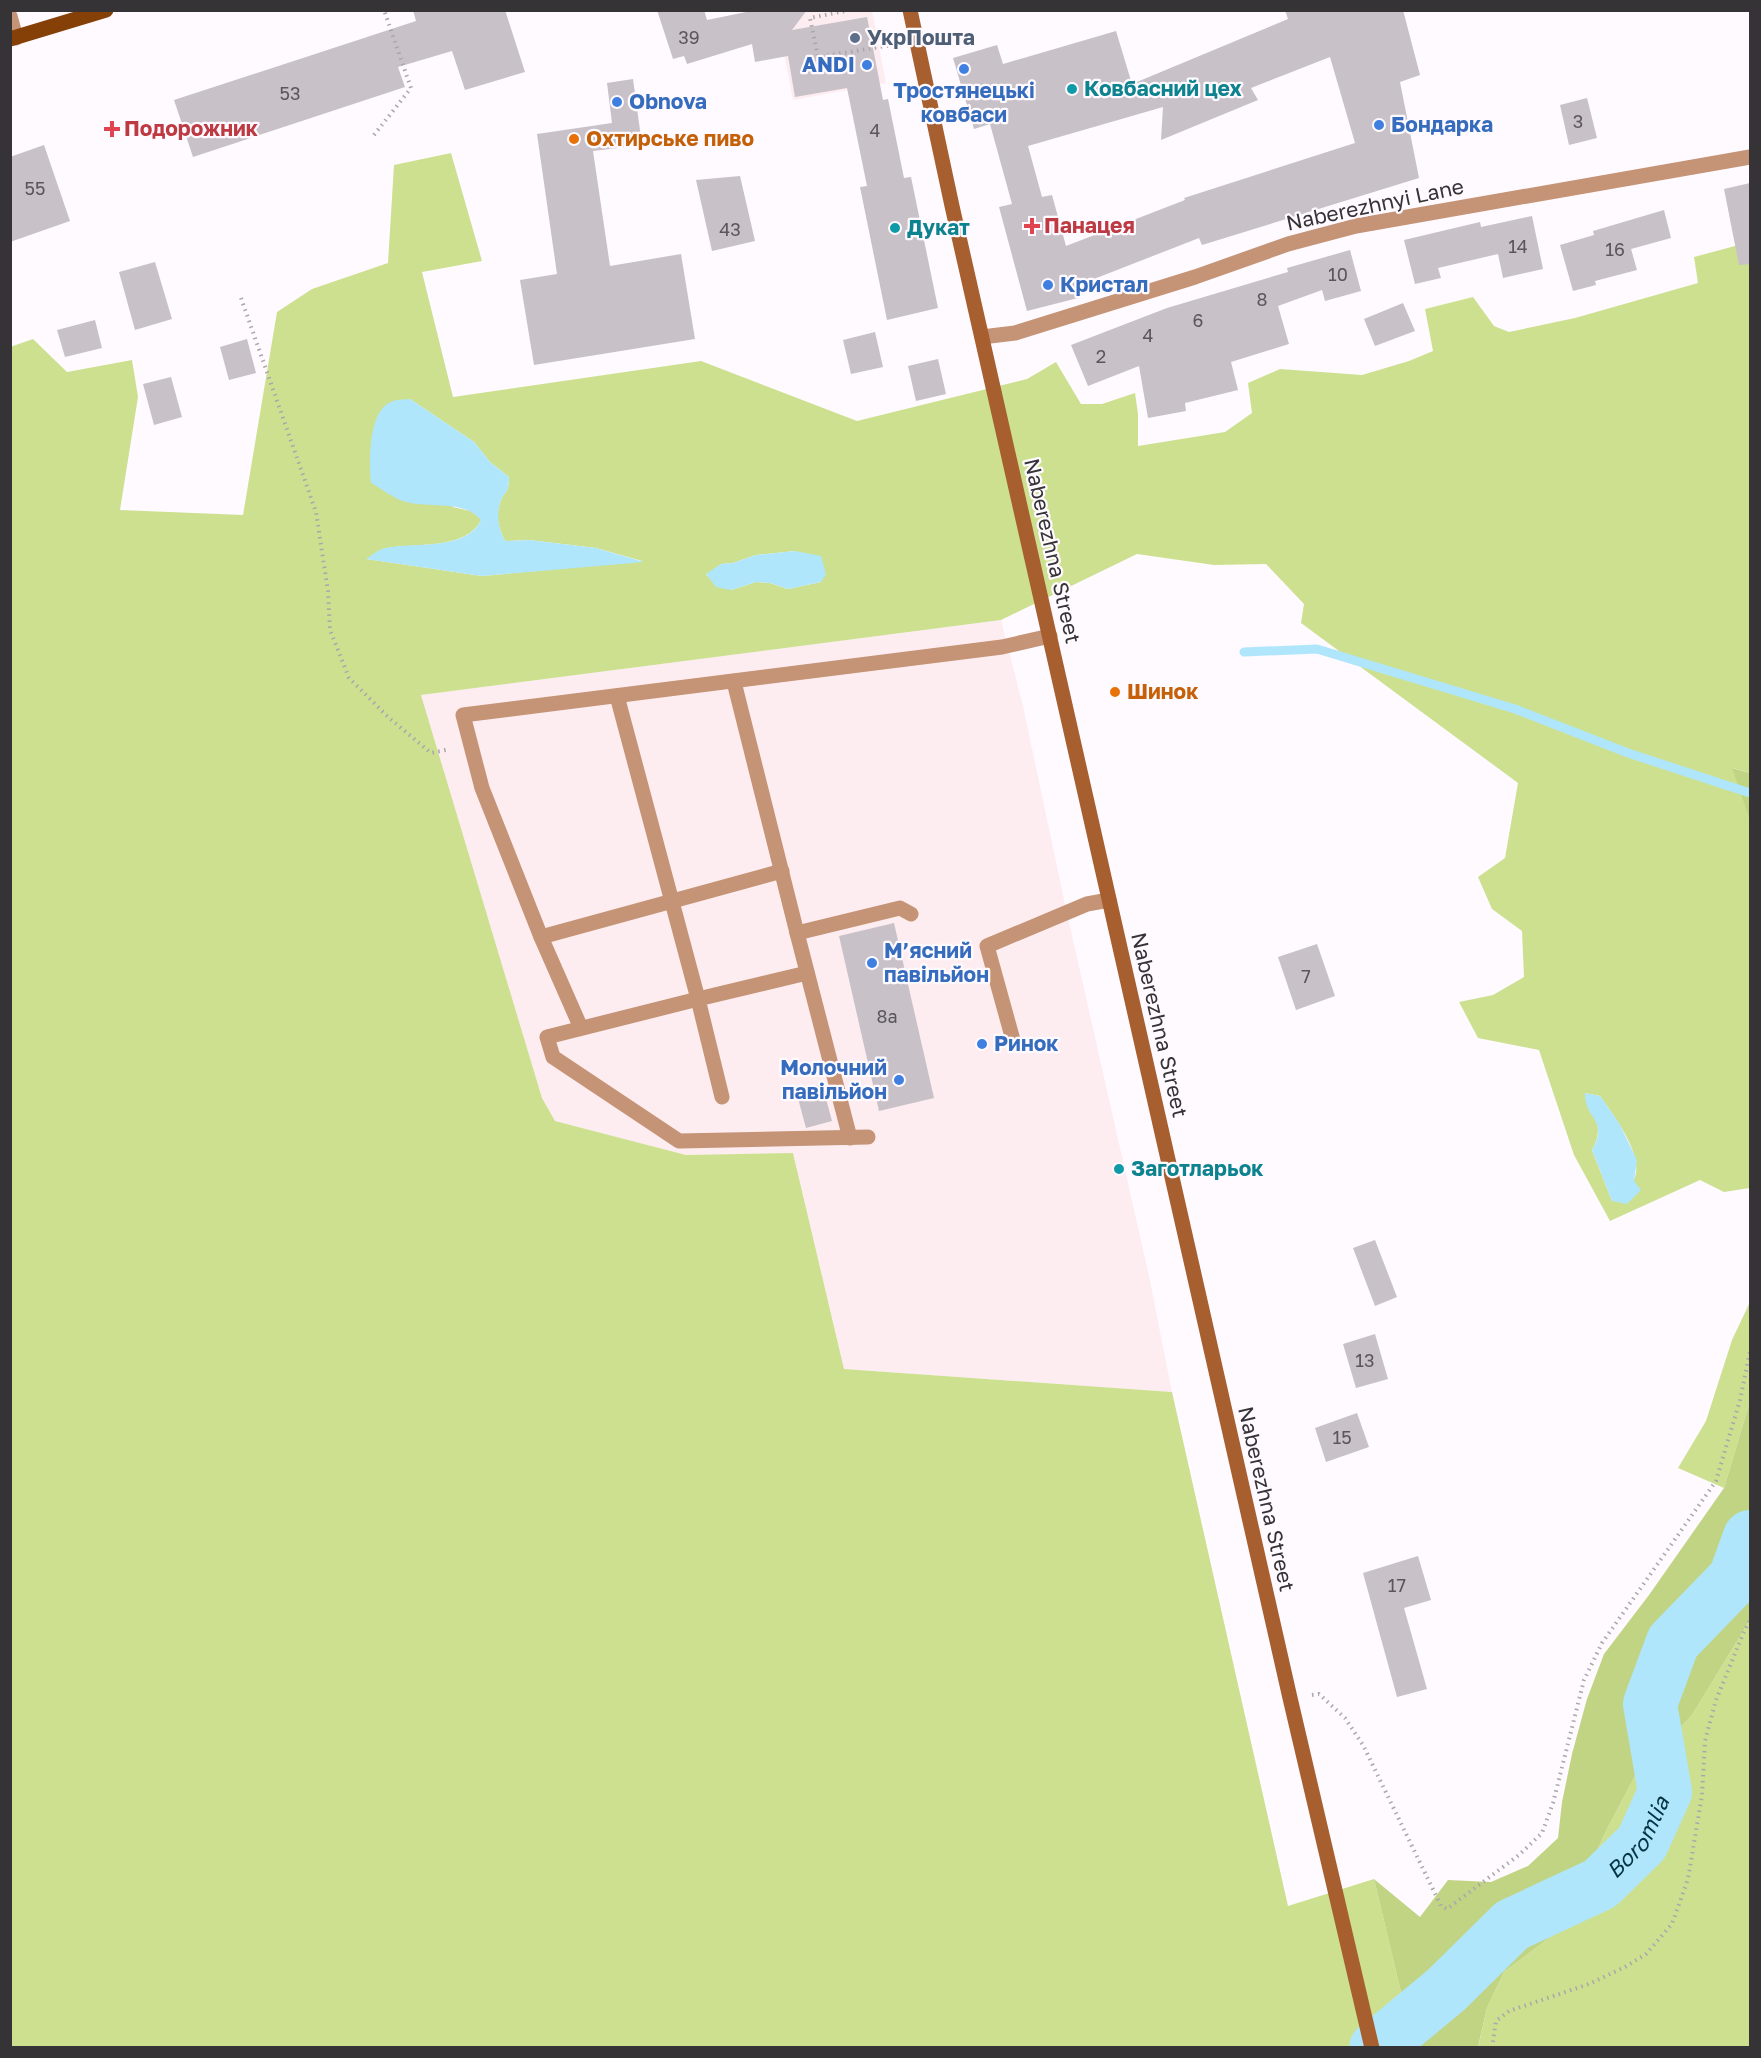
<svg xmlns="http://www.w3.org/2000/svg" width="1761" height="2058" viewBox="0 0 1761 2058" font-family="'Golos Text',sans-serif">
	<rect width="100%" height="100%" fill="#fefaff"/>
	<g fill="#fdedf0">
		<polygon points="776,11 872,11 886,83 793,100"/>
		<polygon points="1001,620 1023,706 1066,909 1149,1276 1172,1392 844,1369 793,1153 686,1155 555,1121 542,1098 421,695"/>
	</g>
	<g fill="#cde090" fill-rule="evenodd">
		<path d="M451 153 482 261 422 272 453 397 701 361 857 421 1027 379 1056 362 1081 404H1102L1135 393 1138 414V446L1225 432 1252 413 1248 383 1280 369 1362 375 1409 361 1433 351 1425 309 1473 297 1494 326 1509 332 1575 318 1698 283 1694 257 1750 242V773L1733 768 1750 817V1188L1724 1192 1700 1180 1610 1221 1574 1155 1539 1050 1478 1038 1459 1002 1493 995 1524 977 1522 931 1492 909 1478 877 1505 858 1518 783 1301 623 1304 604 1266 564 1214 565 1137 554 1001 620 421 695 542 1098 555 1121 686 1155 793 1153 844 1369 1172 1392 1288 1906 1374 1879 1414 2047H11L10 347 33 339 67 372 132 360 138 397 120 510 243 515 277 312 312 289 388 263 394 165ZM410 399 474 442 490 462 509 477C509 496 503 491 500 503 495 517 499 529 505 541L529 540 596 548 642 561 482 576 367 559C373 555 380 549 387 548 415 543 467 550 481 520L475 512 453 507ZM795 551 821 582 788 589 770 583 756 582 731 590 706 575 721 564 733 563 756 555ZM1585 1093 1600 1096C1613 1115 1647 1158 1633 1181 1628 1189 1618 1195 1612 1201L1592 1150C1605 1128 1594 1114 1585 1093Z"/>
		<polygon points="1750,1302 1750,1401 1724,1488 1678,1468 1706,1421 1732,1340"/>
		<polygon points="1750,1620 1750,2047 1478,2048 1487,2008 1504,1972 1561,1929 1607,1829 1635,1776 1692,1715"/>
	</g>
	<g fill="#c1d484">
		<polygon points="1732,768 1750,773 1750,817 1749,817"/>
		<polygon points="1750,1401 1750,1620 1692,1715 1635,1776 1607,1829 1561,1929 1504,1972 1487,2008 1478,2047 1414,2047 1374,1879 1420,1917 1448,1880 1491,1882 1528,1866 1558,1838 1562,1802 1572,1754 1587,1699 1604,1654 1649,1595 1724,1488"/>
	</g>
	<g fill="#afe6fb">
		<path d="M410 399 474 442 490 462 509 477C509 496 503 491 500 503 496 517 499 530 505 541L529 540 596 548 644 562 482 576 366 559C372 555 379 549 386 548 414 542 467 551 481 520 463 498 425 510 400 500 390 496 381 488 371 483 369 463 368 411 391 402 396 399 404 400 410 399Z"/>
		<polygon points="795,551 821,556 826,574 821,582 788,589 770,583 756,582 731,590 716,587 706,574 721,564 733,563 756,555"/>
		<path d="M1585 1093 1600 1096 1619 1123 1637 1160 1634 1181 1641 1190 1627 1204 1612 1201 1592 1150C1610 1120 1584 1119 1585 1093Z"/>
	</g>
	<g fill="none" stroke-linecap="round" stroke-linejoin="round">
		<polyline stroke="#afe6fb" stroke-width="9" points="1244,652 1317,649 1515,709 1628,753 1750,793"/>
		<path stroke="#afe6fb" stroke-width="54" id="s1" d="M1376 2048 1446 1990 1512 1925 1600 1884 1642 1843 1665 1792 1650 1704 1673 1642 1735 1578 1750 1537"/>
	</g>
	<g fill="#c8c1c8" fill-rule="evenodd">
		<polygon points="413,10 505,10 525,72 465,90 452,51 398,67 405,87 193,157 174,100 416,21"/>
		<polygon points="657,10 704,10 707,20 756,10 807,10 792,30 867,17 883,100 888,99 904,178 911,177 938,308 887,320 860,187 867,186 847,88 795,97 788,56 755,62 752,44 687,64 684,56 673,59"/>
		<path d="M1285 10H1403L1420 75 1400 82 1419 178 1202 245 1199 238 1076 286 1078 298 1027 311 999 207 1012 204 990 124 974 129 953 58 997 45 1003 64 1116 31 1132 84 1288 19ZM1330 57 1355 143 1184 198 1185 200 1066 246 1052 195 1042 197 1028 146 1163 107 1161 140 1258 100 1251 88Z"/>
		<polygon points="633,79 642,145 593,151 610,266 681,254 695,339 534,365 520,280 557,274 537,134 612,123 607,83"/>
		<polygon points="1587,98 1597,138 1569,145 1560,105"/>
		<polygon points="44,145 70,221 10,242 10,157"/>
		<polygon points="740,176 755,241 712,251 696,180"/>
		<polygon points="1750,183 1750,264 1739,265 1724,189"/>
		<polygon points="1664,210 1671,238 1631,249 1637,270 1595,281 1596,285 1573,291 1560,245 1594,235 1593,231"/>
		<polygon points="1532,216 1543,269 1503,278 1498,254 1438,268 1441,278 1415,284 1404,240 1480,222 1481,227"/>
		<polygon points="1350,250 1361,291 1325,301 1322,290 1278,306 1289,344 1231,362 1238,390 1185,403 1186,411 1148,418 1139,366 1088,386 1071,345 1167,308 1288,272 1287,268"/>
		<polygon points="155,262 172,319 135,330 119,272"/>
		<polygon points="1403,303 1415,331 1375,346 1364,319"/>
		<polygon points="95,320 102,348 65,357 57,330"/>
		<polygon points="875,332 883,367 851,374 843,340"/>
		<polygon points="247,339 256,373 229,380 220,347"/>
		<polygon points="938,359 946,394 916,401 908,366"/>
		<polygon points="171,377 182,417 154,425 143,384"/>
		<polygon points="894,923 934,1098 879,1111 839,936"/>
		<polygon points="1317,944 1335,996 1296,1010 1278,957"/>
		<polygon points="822,1084 832,1121 806,1128 796,1091"/>
		<polygon points="1375,1240 1397,1297 1375,1306 1353,1248"/>
		<polygon points="1375,1334 1388,1379 1356,1388 1343,1344"/>
		<polygon points="1357,1413 1369,1447 1326,1462 1315,1428"/>
		<polygon points="1418,1556 1431,1600 1404,1608 1427,1689 1397,1697 1363,1573"/>
	</g>
	<g fill="none" stroke-linecap="round" stroke-linejoin="round">
		<g stroke="#aaa7ab" stroke-width="4" stroke-dasharray="1.5 4.5" stroke-linecap="butt">
			<polyline points="850,10 810,18 818,57 892,45"/>
			<polyline points="374,135 411,88 384,10"/>
			<polyline points="241,298 316,512 328,591 330,630 349,678 388,717 431,753 450,749"/>
			<polyline points="1312,1695 1319,1694 1345,1718 1363,1745 1441,1906 1447,1909 1519,1855 1542,1833 1553,1803 1584,1680 1602,1643 1716,1481 1740,1400 1750,1352"/>
			<polyline points="1492,2048 1496,2021 1509,2011 1589,1984 1625,1967 1646,1954 1672,1924 1688,1879 1702,1795 1705,1741 1716,1700 1743,1634 1750,1620"/>
		</g>
		<g stroke="#c59375" stroke-width="15">
			<polyline points="10,16 16,38"/>
			<polyline points="734,682 797,933"/>
			<polyline points="617,696 698,999 547,1037 553,1057 679,1141 868,1137"/>
			<polyline points="541,937 782,871"/>
			<polyline points="581,1028 541,937 482,788 463,715 1002,647 1050,636"/>
			<polyline points="1013,1040 987,946 1087,904 1109,900"/>
			<polyline points="722,1097 698,999 807,973"/>
			<polyline points="850,1138 797,933 900,908 911,914"/>
		</g>
		<polyline stroke="#c59375" stroke-width="15" points="982,337 1015,333 1195,277 1288,244 1356,226 1750,157"/>
		<polyline stroke="#a75f2f" stroke-width="15" points="910,10 952,206 1290,1698 1372,2048"/>
		<polyline stroke="#844006" stroke-width="15" points="10,39 106,10"/>
	</g>
	<circle fill="#5c6f8a" stroke="#fefaff" stroke-width="2" cx="855" cy="38" r="6"/>
	<g fill="#3f7fe0" stroke="#fefaff" stroke-width="2">
		<circle cx="867" cy="65" r="6"/>
		<circle cx="964" cy="69" r="6"/>
		<circle cx="617" cy="102" r="6"/>
		<circle cx="1379" cy="125" r="6"/>
		<circle cx="1048" cy="285" r="6"/>
		<circle cx="872" cy="963" r="6"/>
		<circle cx="982" cy="1044" r="6"/>
		<circle cx="899" cy="1080" r="6"/>
	</g>
	<g fill="#0f9aa8" stroke="#fefaff" stroke-width="2">
		<circle cx="1072" cy="89" r="6"/>
		<circle cx="895" cy="228" r="6"/>
		<circle cx="1119" cy="1169" r="6"/>
	</g>
	<g fill="#e0444e" stroke="#fefaff" stroke-width="2">
		<path d="M109 120h6v6h6v6h-6v6h-6v-6h-6v-6h6z"/>
		<path d="M1029 217h6v6h6v6h-6v6h-6v-6h-6v-6h6z"/>
	</g>
	<g fill="#e8710a" stroke="#fefaff" stroke-width="2">
		<circle cx="574" cy="139" r="6"/>
		<circle cx="1115" cy="692" r="6"/>
	</g>
	<g text-anchor="middle" stroke-width="4.5" stroke-linejoin="round" paint-order="stroke">
		<g font-size="18" fill="#5a565a">
			<text x="689" y="44">39</text>
			<text x="290" y="100">53</text>
			<text x="1578" y="128">3</text>
			<text x="875" y="137">4</text>
			<text x="35" y="195">55</text>
			<text x="730" y="236">43</text>
			<text x="1518" y="253">14</text>
			<text x="1615" y="256">16</text>
			<text x="1338" y="281">10</text>
			<text x="1262" y="306">8</text>
			<text x="1198" y="327">6</text>
			<text x="1148" y="342">4</text>
			<text x="1101" y="363">2</text>
			<text x="1306" y="983">7</text>
			<text x="887" y="1023">8а</text>
			<text x="1365" y="1367">13</text>
			<text x="1342" y="1444">15</text>
			<text x="1397" y="1592">17</text>
		</g>
		<g font-size="21" font-weight="bold" fill="#4e5e75" stroke="#fefaff" text-anchor="start">
			<text x="867" y="45">УкрПошта</text>
		</g>
		<g font-size="21" font-weight="bold" fill="#366cbe" stroke="#fefaff" text-anchor="start">
			<text x="855" y="72" text-anchor="end">ANDI</text>
			<text x="964" y="98" text-anchor="middle">Тростянецькі<tspan x="964" dy="24">ковбаси</tspan></text>
			<text x="629" y="109">Obnova</text>
			<text x="1391" y="132">Бондарка</text>
			<text x="1060" y="292">Кристал</text>
			<text x="884" y="958">М’ясний<tspan x="884" dy="24">павільйон</tspan></text>
			<text x="994" y="1051">Ринок</text>
			<text x="887" y="1075" text-anchor="end">Молочний<tspan x="887" dy="24">павільйон</tspan></text>
		</g>
		<g font-size="21" font-weight="bold" fill="#0d838f" stroke="#fefaff" text-anchor="start">
			<text x="1084" y="96">Ковбасний цех</text>
			<text x="907" y="235">Дукат</text>
			<text x="1131" y="1176">Заготларьок</text>
		</g>
		<g font-size="21" font-weight="bold" fill="#be3a42" stroke="#fefaff" text-anchor="start">
			<text x="124" y="136">Подорожник</text>
			<text x="1044" y="233">Панацея</text>
		</g>
		<g font-size="21" font-weight="bold" fill="#c56008" stroke="#fefaff" text-anchor="start">
			<text x="586" y="146">Охтирське пиво</text>
			<text x="1127" y="699">Шинок</text>
		</g>
		<g font-size="21" fill="#353336" stroke="#fefaff">
			<text transform="translate(1375 205) rotate(-12)" y="7">Naberezhnyi Lane</text>
			<text transform="translate(1052 551) rotate(77)" y="7">Naberezhna Street</text>
			<text transform="translate(1159 1025) rotate(77)" y="7">Naberezhna Street</text>
			<text transform="translate(1266 1499) rotate(77)" y="7">Naberezhna Street</text>
		</g>
		<g font-size="22" font-style="italic" fill="#043443" stroke="#fefaff">
			<text dy="8" stroke="none"><textPath href="#s1" startOffset="342">Boromlia</textPath></text>
		</g>
	</g>
	<rect width="1761" height="2058" fill="none" stroke="#353336" stroke-width="24"/>
</svg>
